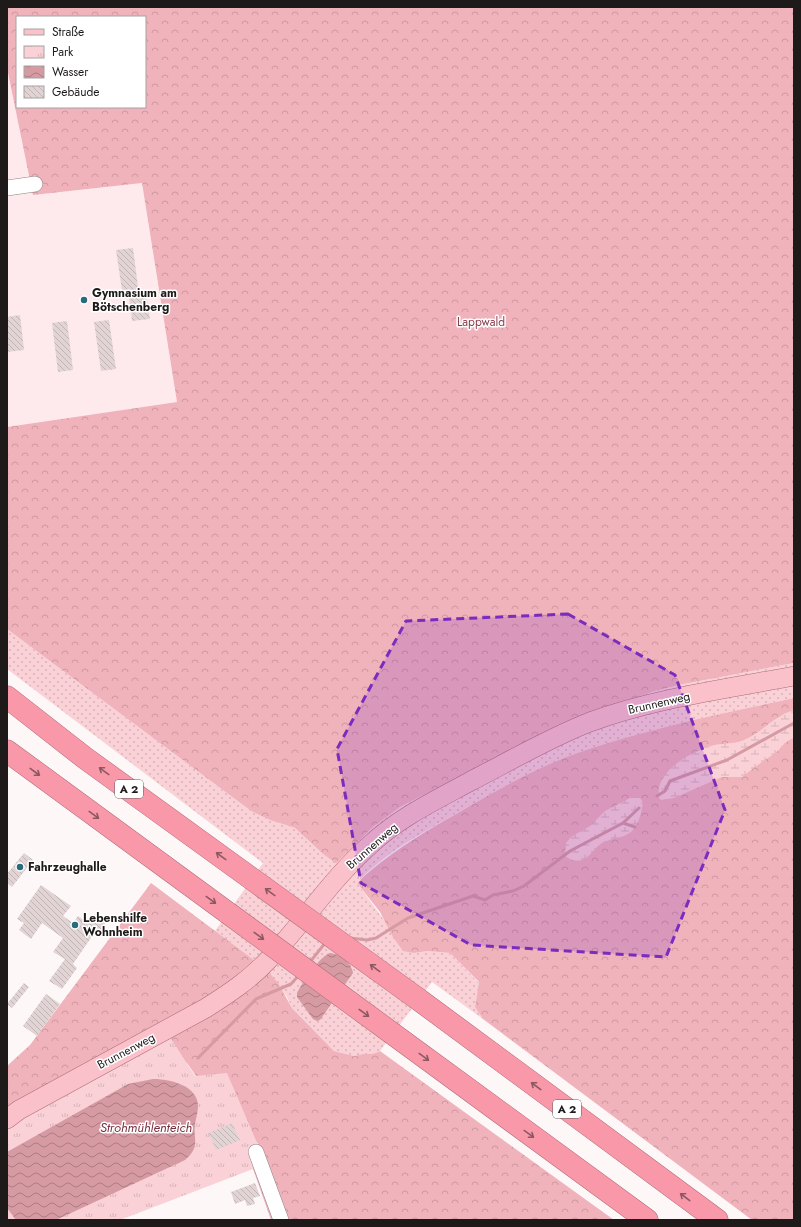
<svg xmlns="http://www.w3.org/2000/svg" width="801" height="1227" viewBox="0 0 801 1227" font-family="Jost,sans-serif">
	<defs>
		<pattern id="grass-dots" width="8" height="8" patternUnits="userSpaceOnUse"><rect width="8" height="8" fill="#fad1d7"/><path d="M2 2h.1M6 6h.1" fill="none" stroke="#d6b3b8" stroke-width="1.8" stroke-linecap="round"/></pattern>
		<pattern id="forest-crowns" width="20" height="18" patternUnits="userSpaceOnUse"><rect width="20" height="18" fill="#f0b2bb"/><path d="M2 6a3 3 0 1 1 6 0M12 15a3 3 0 1 1 6 0" fill="none" stroke="#cd98a0"/></pattern>
		<pattern id="wetland-marsh" width="20" height="14" patternUnits="userSpaceOnUse"><rect width="20" height="14" fill="#fad1d7"/><path d="M1 5h8M5 5V1M11 12h8M15 12V8" fill="none" stroke="#d6b3b8"/></pattern>
		<pattern id="park-tufts" width="24" height="20" patternUnits="userSpaceOnUse"><rect width="24" height="20" fill="#fad1d7"/><path d="M3 7l-1-3M5 7V3M7 7l1-3M15 17l-1-3M17 17v-4M19 17l1-3" fill="none" stroke="#d6b3b8"/></pattern>
		<pattern id="water-waves" width="16" height="10" patternUnits="userSpaceOnUse"><rect width="16" height="10" fill="#d69aa3"/><path d="M0 5q4-4 8 0t8 0" fill="none" stroke="#ad7d84"/></pattern>
		<pattern id="building-back-hatch" width="6" height="6" patternUnits="userSpaceOnUse"><rect width="6" height="6" fill="#e2d3d5"/><path d="M-1 5l2 2M0 0l6 6M5-1l2 2" fill="none" stroke="#c1b5b6"/></pattern>
	</defs>
	<rect width="100%" height="100%" fill="#fdf7f8"/>
	<polygon fill="#feeaec" points="7,68 33,195 142,183 177,402 7,427"/>
	<path fill="url(#grass-dots)" d="M7 629 251 811 270 820 295 828 323 854 336 862 373 827 400 807 558 727 586 715 655 691 679 685 794 663V698C724 713 654 727 586 750 538 766 494 792 450 817 418 835 382 855 357 883L387 924 414 953 428 951 450 953 479 983 475 1007 483 1019 432 982 380 1051 373 1054H363L354 1056 334 1051 292 1008 287 997 266 969 215 931 263 863 7 669Z"/>
	<g fill="url(#forest-crowns)" fill-rule="evenodd">
		<path d="M7 7H794V663L679 685 655 691 586 715 558 727 400 807 373 827 336 863 323 854 295 828 270 820 251 811 7 629V427L177 402 142 183 33 195 7 68ZM17 17H145V107H17Z"/>
		<path d="M794 698V1220H752L483 1019 475 1007 479 982 450 953 428 951 414 953 403 951 393 937 380 912 357 883C386 855 421 834 456 814 497 790 540 765 586 750 654 727 724 713 794 698Z"/>
		<polygon points="151,883 266,969 278,983 292,1008 334,1051 354,1056 363,1054 373,1054 380,1051 614,1220 271,1220 253,1169 258,1144 210,1076 196,1076 187,1063 7,1125 7,1066 30,1045"/>
	</g>
	<g fill="url(#wetland-marsh)">
		<path d="M794 710V738C784 741 782 748 774 754 764 761 754 767 745 775L742 777H722L674 798 661 800 659 798C654 773 687 754 708 747 719 742 733 745 744 740 763 732 772 717 794 710Z"/>
		<path d="M630 798H640L643 802C641 813 640 822 632 831 626 838 612 838 604 842 592 847 586 871 565 856L566 843 571 837 590 826 605 811Z"/>
	</g>
	<polygon fill="url(#park-tufts)" points="170,1037 195,1076 227,1073 258,1145 253,1169 120,1220 7,1220 7,1125"/>
	<g fill="url(#water-waves)">
		<path d="M330 953C341 954 351 962 353 973L320 1020 317 1021 313 1019 297 997V993C301 984 321 955 330 953Z"/>
		<path d="M153 1079C169 1079 198 1085 198 1106 198 1112 196 1118 195 1124 193 1141 201 1146 185 1160L56 1220H16L7 1208V1152L128 1084Z"/>
	</g>
	<g fill="none" stroke-linecap="round" stroke-linejoin="round">
		<g stroke="#d69aa3" stroke-width="3">
			<polyline points="657,796 665,791 670,781 727,760 794,723"/>
			<polyline points="623,823 635,827"/>
			<polyline points="350,938 367,940 376,938 408,918 473,896 485,900 493,895 513,891 524,886 570,851 623,823 639,808"/>
			<polyline points="310,962 326,942"/>
			<polyline points="198,1058 256,999 291,984 300,974"/>
		</g>
	</g>
	<g fill="url(#building-back-hatch)">
		<polygon points="133,248 139,295 146,294 150,319 132,321 128,290 122,290 116,250"/>
		<polygon points="20,315 24,350 7,352 7,317"/>
		<polygon points="109,320 116,369 101,371 94,322"/>
		<polygon points="67,321 73,370 58,372 52,323"/>
		<polygon points="24,853 33,860 12,887 7,883 7,874"/>
		<polygon points="41,885 71,906 63,916 73,923 78,916 88,923 95,914 106,922 99,933 95,932 73,964 77,968 62,989 49,981 65,959 53,952 63,938 42,923 31,939 19,930 24,923 17,919"/>
		<polygon points="24,983 29,987 12,1008 7,1004"/>
		<polygon points="46,994 60,1004 37,1036 23,1026"/>
		<polygon points="232,1123 240,1140 216,1150 209,1133"/>
		<polygon points="255,1183 260,1196 253,1198 255,1204 247,1206 245,1200 235,1204 231,1192"/>
	</g>
	<g fill="none" stroke-linecap="round" stroke-linejoin="round">
		<g stroke="#918385" stroke-width="16">
			<g id="minor">
				<polyline points="7,188 35,184"/>
				<polyline points="256,1152 281,1220"/>
			</g>
		</g>
		<g stroke="#ad6c77" stroke-width="20">
			<path id="major" d="M7 1119 19 1110 206 1008C228 994 251 979 269 959 304 922 332 878 371 844 400 817 436 800 471 781 510 761 549 738 590 722 656 698 726 689 794 676"/>
		</g>
		<g stroke="#ad6c77" stroke-width="23">
			<g id="highway">
				<polyline points="7,697 85,758 252,879"/>
				<polyline points="7,751 228,913"/>
				<polyline points="418,999 717,1220"/>
				<polyline points="393,1034 647,1220"/>
			</g>
		</g>
		<use href="#minor" stroke="#fff" stroke-width="15"/>
		<use href="#major" stroke="#fbc1cb" stroke-width="19"/>
		<use href="#highway" stroke="#f998a9" stroke-width="22"/>
		<g stroke="#ad6c77" stroke-width="23" stroke-linecap="butt">
			<g id="highway-bridge">
				<polyline points="252,879 418,999"/>
				<polyline points="228,913 393,1034"/>
			</g>
		</g>
		<use href="#highway-bridge" stroke="#f998a9" stroke-width="22"/>
	</g>
	<defs><path id="oneway-shaft" d="M-6 0H5M1.5-3L5.5 0L1.5 3" fill="none" stroke-width="1.6" stroke-linecap="round" stroke-linejoin="round"/></defs>
	<g stroke="#8c5962">
		<use href="#oneway-shaft" transform="translate(104 771) rotate(-144)"/>
		<use href="#oneway-shaft" transform="translate(35 772) rotate(37)"/>
		<use href="#oneway-shaft" transform="translate(94 815) rotate(36)"/>
		<use href="#oneway-shaft" transform="translate(221 856) rotate(-144)"/>
		<use href="#oneway-shaft" transform="translate(270 892) rotate(-144)"/>
		<use href="#oneway-shaft" transform="translate(211 900) rotate(36)"/>
		<use href="#oneway-shaft" transform="translate(259 936) rotate(36)"/>
		<use href="#oneway-shaft" transform="translate(375 968) rotate(-144)"/>
		<use href="#oneway-shaft" transform="translate(364 1013) rotate(36)"/>
		<use href="#oneway-shaft" transform="translate(424 1057) rotate(36)"/>
		<use href="#oneway-shaft" transform="translate(536 1086) rotate(-143)"/>
		<use href="#oneway-shaft" transform="translate(529 1134) rotate(36)"/>
		<use href="#oneway-shaft" transform="translate(685 1197) rotate(-143)"/>
	</g>
	<path fill="#7b2cbf" fill-opacity="0.2" stroke="#7b2cbf" stroke-width="3" stroke-dasharray="8 5" stroke-linejoin="round" d="M568 614 675 675 725 810 666 957 471 945 361 883 337 749 406 621Z"/>
	<g fill="#286b7d" stroke="#fff" stroke-width="1.5">
		<circle cx="84" cy="300" r="4"/>
		<circle cx="20" cy="867" r="4"/>
		<circle cx="75" cy="925" r="4"/>
	</g>
	<g text-anchor="middle" stroke-width="3" stroke-linejoin="round" paint-order="stroke">
		<g fill="#fff" stroke="#625f5f" stroke-width="1">
			<rect x="115" y="780" width="28" height="18" rx="3"/>
			<rect x="553" y="1100" width="28" height="18" rx="3"/>
		</g>
		<g font-size="11" font-weight="bold" fill="#1f1a1a">
			<text x="129" y="793">A 2</text>
			<text x="567" y="1113">A 2</text>
		</g>
		<g font-size="12" font-weight="bold" fill="#1f1a1a" stroke="#fff" text-anchor="start">
			<text x="92" y="297">Gymnasium am<tspan x="92" dy="14">Bötschenberg</tspan></text>
			<text x="28" y="871">Fahrzeughalle</text>
			<text x="83" y="922">Lebenshilfe<tspan x="83" dy="14">Wohnheim</tspan></text>
		</g>
		<g font-size="12" fill="#863c4b" stroke="#fff">
			<text x="481" y="326">Lappwald</text>
		</g>
		<g font-size="12" fill="#1f1a1a" stroke="#fff">
			<text transform="translate(659 703) rotate(-13)" y="4">Brunnenweg</text>
			<text transform="translate(372 846) rotate(-41)" y="4">Brunnenweg</text>
			<text transform="translate(126 1051) rotate(-28)" y="4">Brunnenweg</text>
		</g>
		<g font-size="13" font-style="italic" fill="#793040" stroke="#fff">
			<text x="146" y="1132">Strohmühlenteich</text>
		</g>
	</g>
	<rect width="801" height="1227" fill="none" stroke="#1f1a1a" stroke-width="16"/>
	<rect x="16" y="16" width="130" height="92" fill="#ffffff" stroke="#a5a3a3"/>
	<rect x="24" y="29" width="20" height="6" fill="#fbc1cb" stroke="#a5a3a3"/>
	<text x="52" y="36" font-size="12" fill="#1f1a1a">Straße</text>
	<rect x="24" y="46" width="20" height="12" fill="url(#park-tufts)" stroke="#a5a3a3"/>
	<text x="52" y="56" font-size="12" fill="#1f1a1a">Park</text>
	<rect x="24" y="66" width="20" height="12" fill="url(#water-waves)" stroke="#a5a3a3"/>
	<text x="52" y="76" font-size="12" fill="#1f1a1a">Wasser</text>
	<rect x="24" y="86" width="20" height="12" fill="url(#building-back-hatch)" stroke="#a5a3a3"/>
	<text x="52" y="96" font-size="12" fill="#1f1a1a">Gebäude</text>
</svg>
